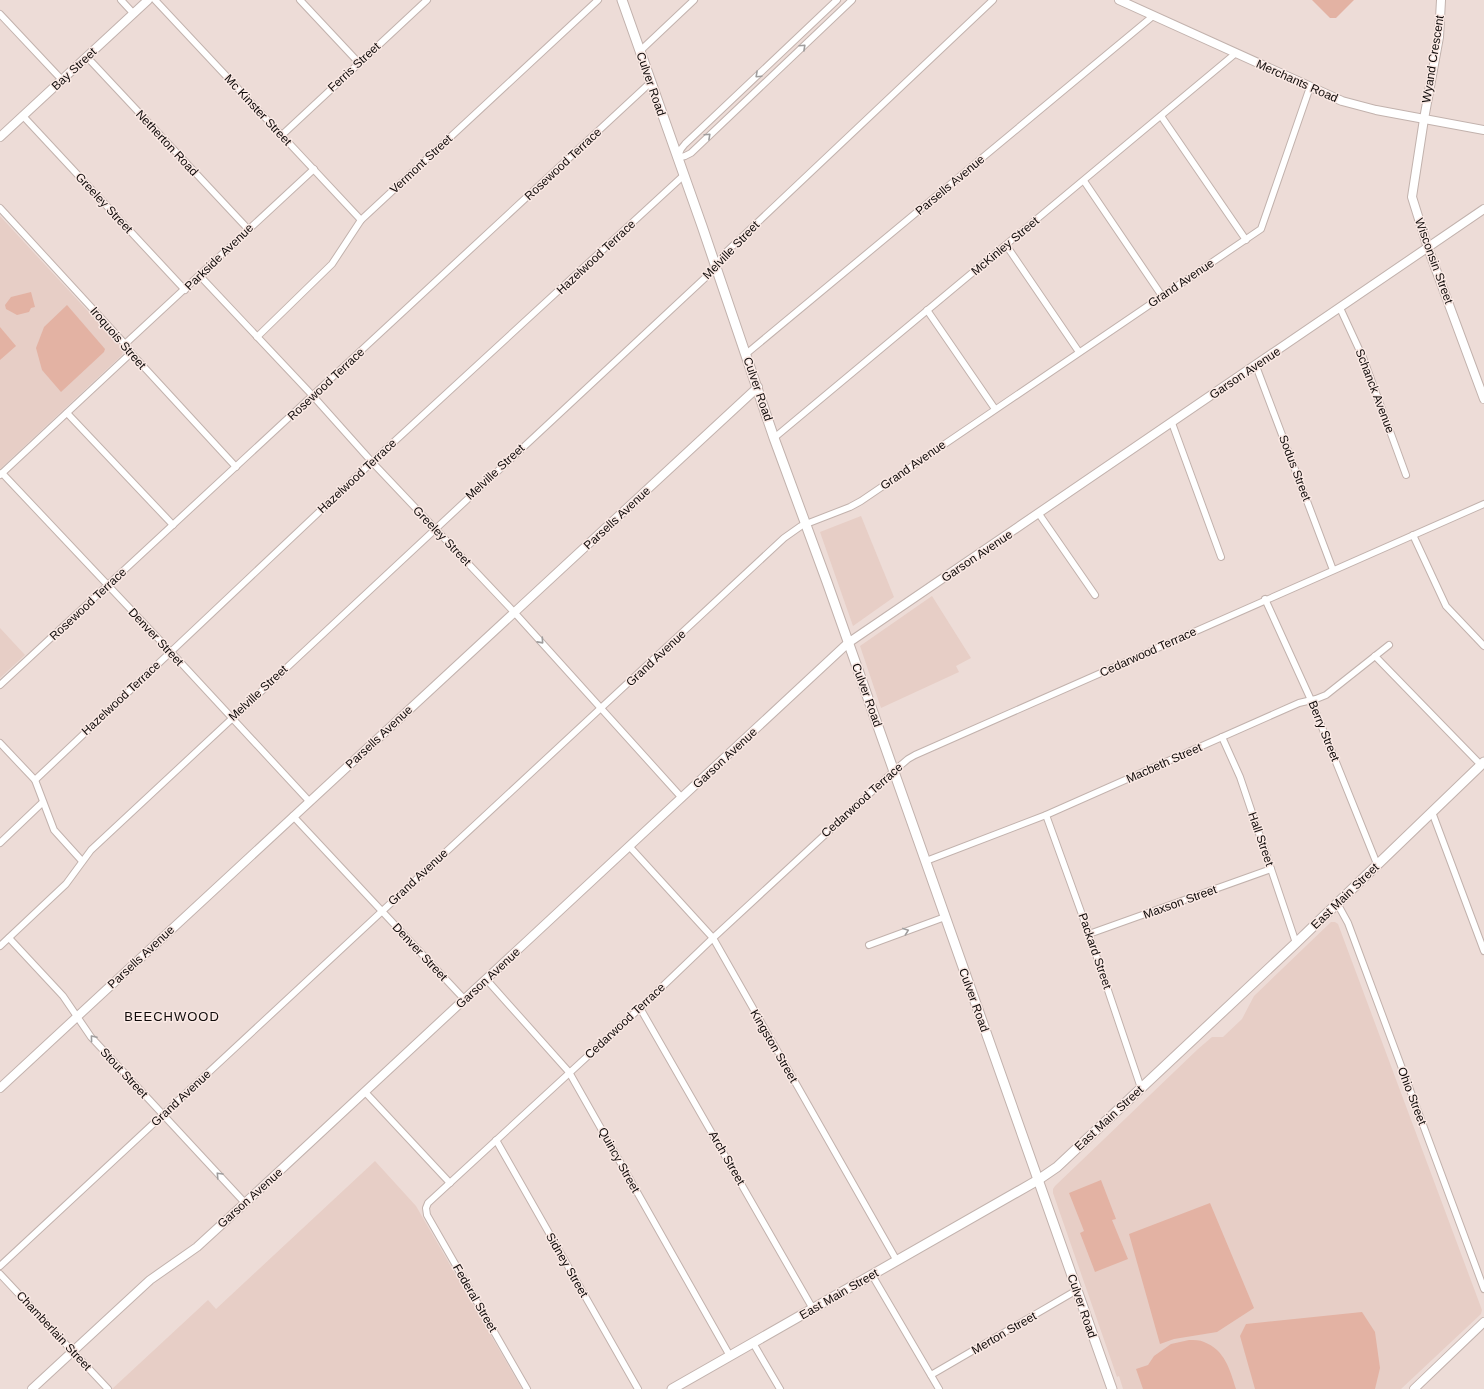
<svg xmlns="http://www.w3.org/2000/svg" width="1484" height="1389" viewBox="0 0 1484 1389" font-family="Arial,sans-serif">
	<rect width="100%" height="100%" fill="#eddcd7"/>
	<g fill="#e7cec6">
		<polygon points="0,216 121,347 123,351 122,355 0,469"/>
		<polygon points="861,516 894,597 853,626 820,532"/>
		<polygon points="932,596 971,658 956,666 959,672 881,708 860,646"/>
		<polygon points="0,628 25,655 0,678"/>
		<polygon points="1331,922 1335,922 1338,924 1482,1310 1481,1314 1401,1389 1123,1389 1119,1376 1117,1377 1053,1193 1053,1189 1055,1186 1198,1049 1212,1037 1223,1037 1242,1019 1254,996"/>
		<polygon points="375,1161 416,1206 522,1389 112,1389 208,1300 216,1309"/>
	</g>
	<g fill="#e3b2a3">
		<polygon points="1312,0 1354,0 1336,18 1330,18"/>
		<polygon points="31,292 35,307 31,308 29,312 17,315 6,309 5,305 11,297"/>
		<polygon points="67,305 105,349 104,352 61,392 42,370 36,348 44,327"/>
		<polygon points="0,327 16,346 0,360"/>
		<polygon points="1101,1180 1116,1219 1112,1220 1128,1259 1095,1272 1080,1233 1084,1231 1069,1193"/>
		<polygon points="1210,1203 1254,1308 1217,1332 1174,1339 1160,1344 1129,1234"/>
		<polygon points="1362,1312 1375,1332 1380,1368 1375,1389 1255,1389 1240,1336 1246,1324"/>
		<path d="M1189 1340C1194 1340 1200 1340 1204 1342 1225 1350 1230 1370 1236 1389H1143L1136 1369 1148 1365 1154 1356 1171 1344Z"/>
	</g>
	<g fill="none" stroke-linecap="round" stroke-linejoin="round">
		<g stroke="#c2b2ad" stroke-width="8">
			<g id="street">
				<polyline points="121,0 133,13"/>
				<polyline points="155,0 361,220"/>
				<polyline points="300,0 359,63"/>
				<polyline points="0,14 62,80"/>
				<polyline points="640,51 694,0"/>
				<polyline points="87,57 248,229"/>
				<polyline points="23,116 185,290"/>
				<polyline points="1161,116 1246,240"/>
				<polyline points="282,135 427,0"/>
				<polyline points="677,158 685,156 691,153 852,0"/>
				<polyline points="677,158 681,149 685,144 837,0"/>
				<polyline points="1084,181 1162,296"/>
				<polyline points="0,208 125,344 131,353 236,467"/>
				<polyline points="1006,245 1079,352"/>
				<polyline points="200,276 313,396 372,462 514,612 682,798"/>
				<polyline points="1340,308 1364,360 1406,475"/>
				<polyline points="927,310 995,409"/>
				<polyline points="257,337 332,264 361,220 598,0"/>
				<polyline points="125,344 314,169"/>
				<polyline points="746,354 1153,16"/>
				<polyline points="1256,366 1333,570"/>
				<polyline points="67,413 173,525"/>
				<polyline points="1172,423 1221,557"/>
				<polyline points="774,438 1236,53"/>
				<polyline points="2,473 170,651 309,801"/>
				<polyline points="0,475 131,353"/>
				<polyline points="1039,514 1095,595"/>
				<polyline points="1413,535 1446,606 1484,646"/>
				<polyline points="1265,599 1311,700 1377,864"/>
				<polyline points="1375,656 1481,765"/>
				<polyline points="0,685 651,82"/>
				<polyline points="1222,737 1240,777 1296,943"/>
				<polyline points="0,743 35,780 54,830 82,861"/>
				<polyline points="35,780 372,462 683,176"/>
				<polyline points="1432,812 1484,951"/>
				<polyline points="1046,815 1089,934 1141,1088"/>
				<polyline points="293,816 465,1000"/>
				<polyline points="0,843 43,802"/>
				<polyline points="629,846 713,938 897,1261"/>
				<polyline points="926,861 1046,815 1299,703 1316,699 1326,695 1389,645"/>
				<polyline points="1337,903 1348,923 1484,1289"/>
				<polyline points="1089,934 1271,869"/>
				<polyline points="9,938 63,996 91,1037 245,1203"/>
				<polyline points="869,945 945,917"/>
				<polyline points="0,946 66,884 91,850 706,277 716,266 722,256 993,0"/>
				<polyline points="486,979 569,1072 730,1356"/>
				<polyline points="640,1008 813,1309"/>
				<polyline points="365,1092 450,1183"/>
				<polyline points="496,1140 638,1389"/>
				<polyline points="0,1266 784,538 801,526 850,507 861,501 1261,229 1310,87"/>
				<polyline points="0,1274 108,1389"/>
				<polyline points="872,1275 939,1389"/>
				<polyline points="753,1343 780,1389"/>
				<polyline points="931,1375 1077,1290"/>
				<polyline points="527,1389 427,1215 426,1208 428,1203 640,1008 713,938 894,771 908,759 915,755 1484,504"/>
			</g>
		</g>
		<g stroke="#c2b2ad" stroke-width="10">
			<g id="secondary">
				<polyline points="1119,0 1342,101 1376,110 1484,130"/>
				<polyline points="1441,0 1439,37 1424,119 1412,197 1428,248 1484,399"/>
				<polyline points="0,137 148,0"/>
				<polyline points="0,1088 758,387"/>
				<polyline points="32,1389 150,1280 197,1247 245,1203 848,643 1484,209"/>
				<polyline points="1414,1389 1484,1322"/>
			</g>
		</g>
		<g stroke="#c2b2ad" stroke-width="11">
			<g id="primary">
				<polyline points="622,0 702,226 774,438 827,582 1112,1389"/>
				<polyline points="672,1389 1038,1180 1057,1167 1296,943 1484,762"/>
			</g>
		</g>
		<use href="#street" stroke="#fff" stroke-width="6"/>
		<use href="#secondary" stroke="#fff" stroke-width="8"/>
		<use href="#primary" stroke="#fff" stroke-width="9"/>
	</g>
	<defs><path id="oneway-chevron" d="M-2-3.5L2.5 0L-2 3.5" fill="none" stroke-width="1.6" stroke-linecap="round" stroke-linejoin="round"/></defs>
	<g stroke="#9f9d9d">
		<use href="#oneway-chevron" transform="translate(803 47) rotate(-43)"/>
		<use href="#oneway-chevron" transform="translate(758 75) rotate(137)"/>
		<use href="#oneway-chevron" transform="translate(708 136) rotate(-43)"/>
		<use href="#oneway-chevron" transform="translate(541 641) rotate(48)"/>
		<use href="#oneway-chevron" transform="translate(906 931) rotate(-20)"/>
		<use href="#oneway-chevron" transform="translate(93 1038) rotate(-130)"/>
		<use href="#oneway-chevron" transform="translate(219 1175) rotate(-133)"/>
	</g>
	<g text-anchor="middle" stroke-width="3" stroke-linejoin="round" paint-order="stroke">
		<g font-size="12" fill="#0f0a09" stroke="#fae9e4">
			<text transform="translate(1433 59) rotate(-81)" y="4">Wyand Crescent</text>
			<text transform="translate(354 67) rotate(-43)" y="4">Ferris Street</text>
			<text transform="translate(74 69) rotate(-43)" y="4">Bay Street</text>
			<text transform="translate(1297 81) rotate(24)" y="4">Merchants Road</text>
			<text transform="translate(651 84) rotate(71)" y="4">Culver Road</text>
			<text transform="translate(258 110) rotate(47)" y="4">Mc Kinster Street</text>
			<text transform="translate(167 143) rotate(47)" y="4">Netherton Road</text>
			<text transform="translate(421 164) rotate(-43)" y="4">Vermont Street</text>
			<text transform="translate(563 164) rotate(-43)" y="4">Rosewood Terrace</text>
			<text transform="translate(950 185) rotate(-40)" y="4">Parsells Avenue</text>
			<text transform="translate(104 203) rotate(47)" y="4">Greeley Street</text>
			<text transform="translate(1005 246) rotate(-40)" y="4">McKinley Street</text>
			<text transform="translate(731 250) rotate(-46)" y="4">Melville Street</text>
			<text transform="translate(219 257) rotate(-44)" y="4">Parkside Avenue</text>
			<text transform="translate(596 257) rotate(-43)" y="4">Hazelwood Terrace</text>
			<text transform="translate(1434 261) rotate(70)" y="4">Wisconsin Street</text>
			<text transform="translate(1181 283) rotate(-34)" y="4">Grand Avenue</text>
			<text transform="translate(118 338) rotate(49)" y="4">Iroquois Street</text>
			<text transform="translate(1245 373) rotate(-34)" y="4">Garson Avenue</text>
			<text transform="translate(326 384) rotate(-43)" y="4">Rosewood Terrace</text>
			<text transform="translate(758 389) rotate(71)" y="4">Culver Road</text>
			<text transform="translate(1375 391) rotate(69)" y="4">Schanck Avenue</text>
			<text transform="translate(913 465) rotate(-35)" y="4">Grand Avenue</text>
			<text transform="translate(1295 468) rotate(69)" y="4">Sodus Street</text>
			<text transform="translate(495 472) rotate(-43)" y="4">Melville Street</text>
			<text transform="translate(357 476) rotate(-43)" y="4">Hazelwood Terrace</text>
			<text transform="translate(617 518) rotate(-43)" y="4">Parsells Avenue</text>
			<text transform="translate(442 536) rotate(46)" y="4">Greeley Street</text>
			<text transform="translate(977 556) rotate(-34)" y="4">Garson Avenue</text>
			<text transform="translate(88 604) rotate(-43)" y="4">Rosewood Terrace</text>
			<text transform="translate(156 637) rotate(47)" y="4">Denver Street</text>
			<text transform="translate(1148 652) rotate(-24)" y="4">Cedarwood Terrace</text>
			<text transform="translate(656 658) rotate(-43)" y="4">Grand Avenue</text>
			<text transform="translate(258 693) rotate(-43)" y="4">Melville Street</text>
			<text transform="translate(867 695) rotate(70)" y="4">Culver Road</text>
			<text transform="translate(121 698) rotate(-43)" y="4">Hazelwood Terrace</text>
			<text transform="translate(1324 731) rotate(68)" y="4">Berry Street</text>
			<text transform="translate(379 737) rotate(-43)" y="4">Parsells Avenue</text>
			<text transform="translate(725 758) rotate(-43)" y="4">Garson Avenue</text>
			<text transform="translate(1164 763) rotate(-24)" y="4">Macbeth Street</text>
			<text transform="translate(862 800) rotate(-42)" y="4">Cedarwood Terrace</text>
			<text transform="translate(1261 839) rotate(71)" y="4">Hall Street</text>
			<text transform="translate(418 877) rotate(-43)" y="4">Grand Avenue</text>
			<text transform="translate(1345 896) rotate(-44)" y="4">East Main Street</text>
			<text transform="translate(1180 902) rotate(-20)" y="4">Maxson Street</text>
			<text transform="translate(1095 951) rotate(71)" y="4">Packard Street</text>
			<text transform="translate(420 952) rotate(47)" y="4">Denver Street</text>
			<text transform="translate(141 957) rotate(-43)" y="4">Parsells Avenue</text>
			<text transform="translate(488 978) rotate(-43)" y="4">Garson Avenue</text>
			<text transform="translate(974 1000) rotate(70)" y="4">Culver Road</text>
			<text transform="translate(625 1021) rotate(-43)" y="4">Cedarwood Terrace</text>
			<text transform="translate(774 1046) rotate(60)" y="4">Kingston Street</text>
			<text transform="translate(124 1073) rotate(47)" y="4">Stout Street</text>
			<text transform="translate(1412 1096) rotate(69)" y="4">Ohio Street</text>
			<text transform="translate(181 1098) rotate(-43)" y="4">Grand Avenue</text>
			<text transform="translate(1109 1118) rotate(-43)" y="4">East Main Street</text>
			<text transform="translate(727 1158) rotate(60)" y="4">Arch Street</text>
			<text transform="translate(619 1160) rotate(61)" y="4">Quincy Street</text>
			<text transform="translate(250 1198) rotate(-42)" y="4">Garson Avenue</text>
			<text transform="translate(567 1265) rotate(60)" y="4">Sidney Street</text>
			<text transform="translate(839 1294) rotate(-30)" y="4">East Main Street</text>
			<text transform="translate(475 1298) rotate(60)" y="4">Federal Street</text>
			<text transform="translate(1082 1306) rotate(71)" y="4">Culver Road</text>
			<text transform="translate(54 1331) rotate(47)" y="4">Chamberlain Street</text>
			<text transform="translate(1004 1333) rotate(-30)" y="4">Merton Street</text>
		</g>
		<g font-size="13" letter-spacing="1" fill="#0f0a09" stroke="#fae9e4">
			<text x="172" y="1021">BEECHWOOD</text>
		</g>
	</g>
</svg>
